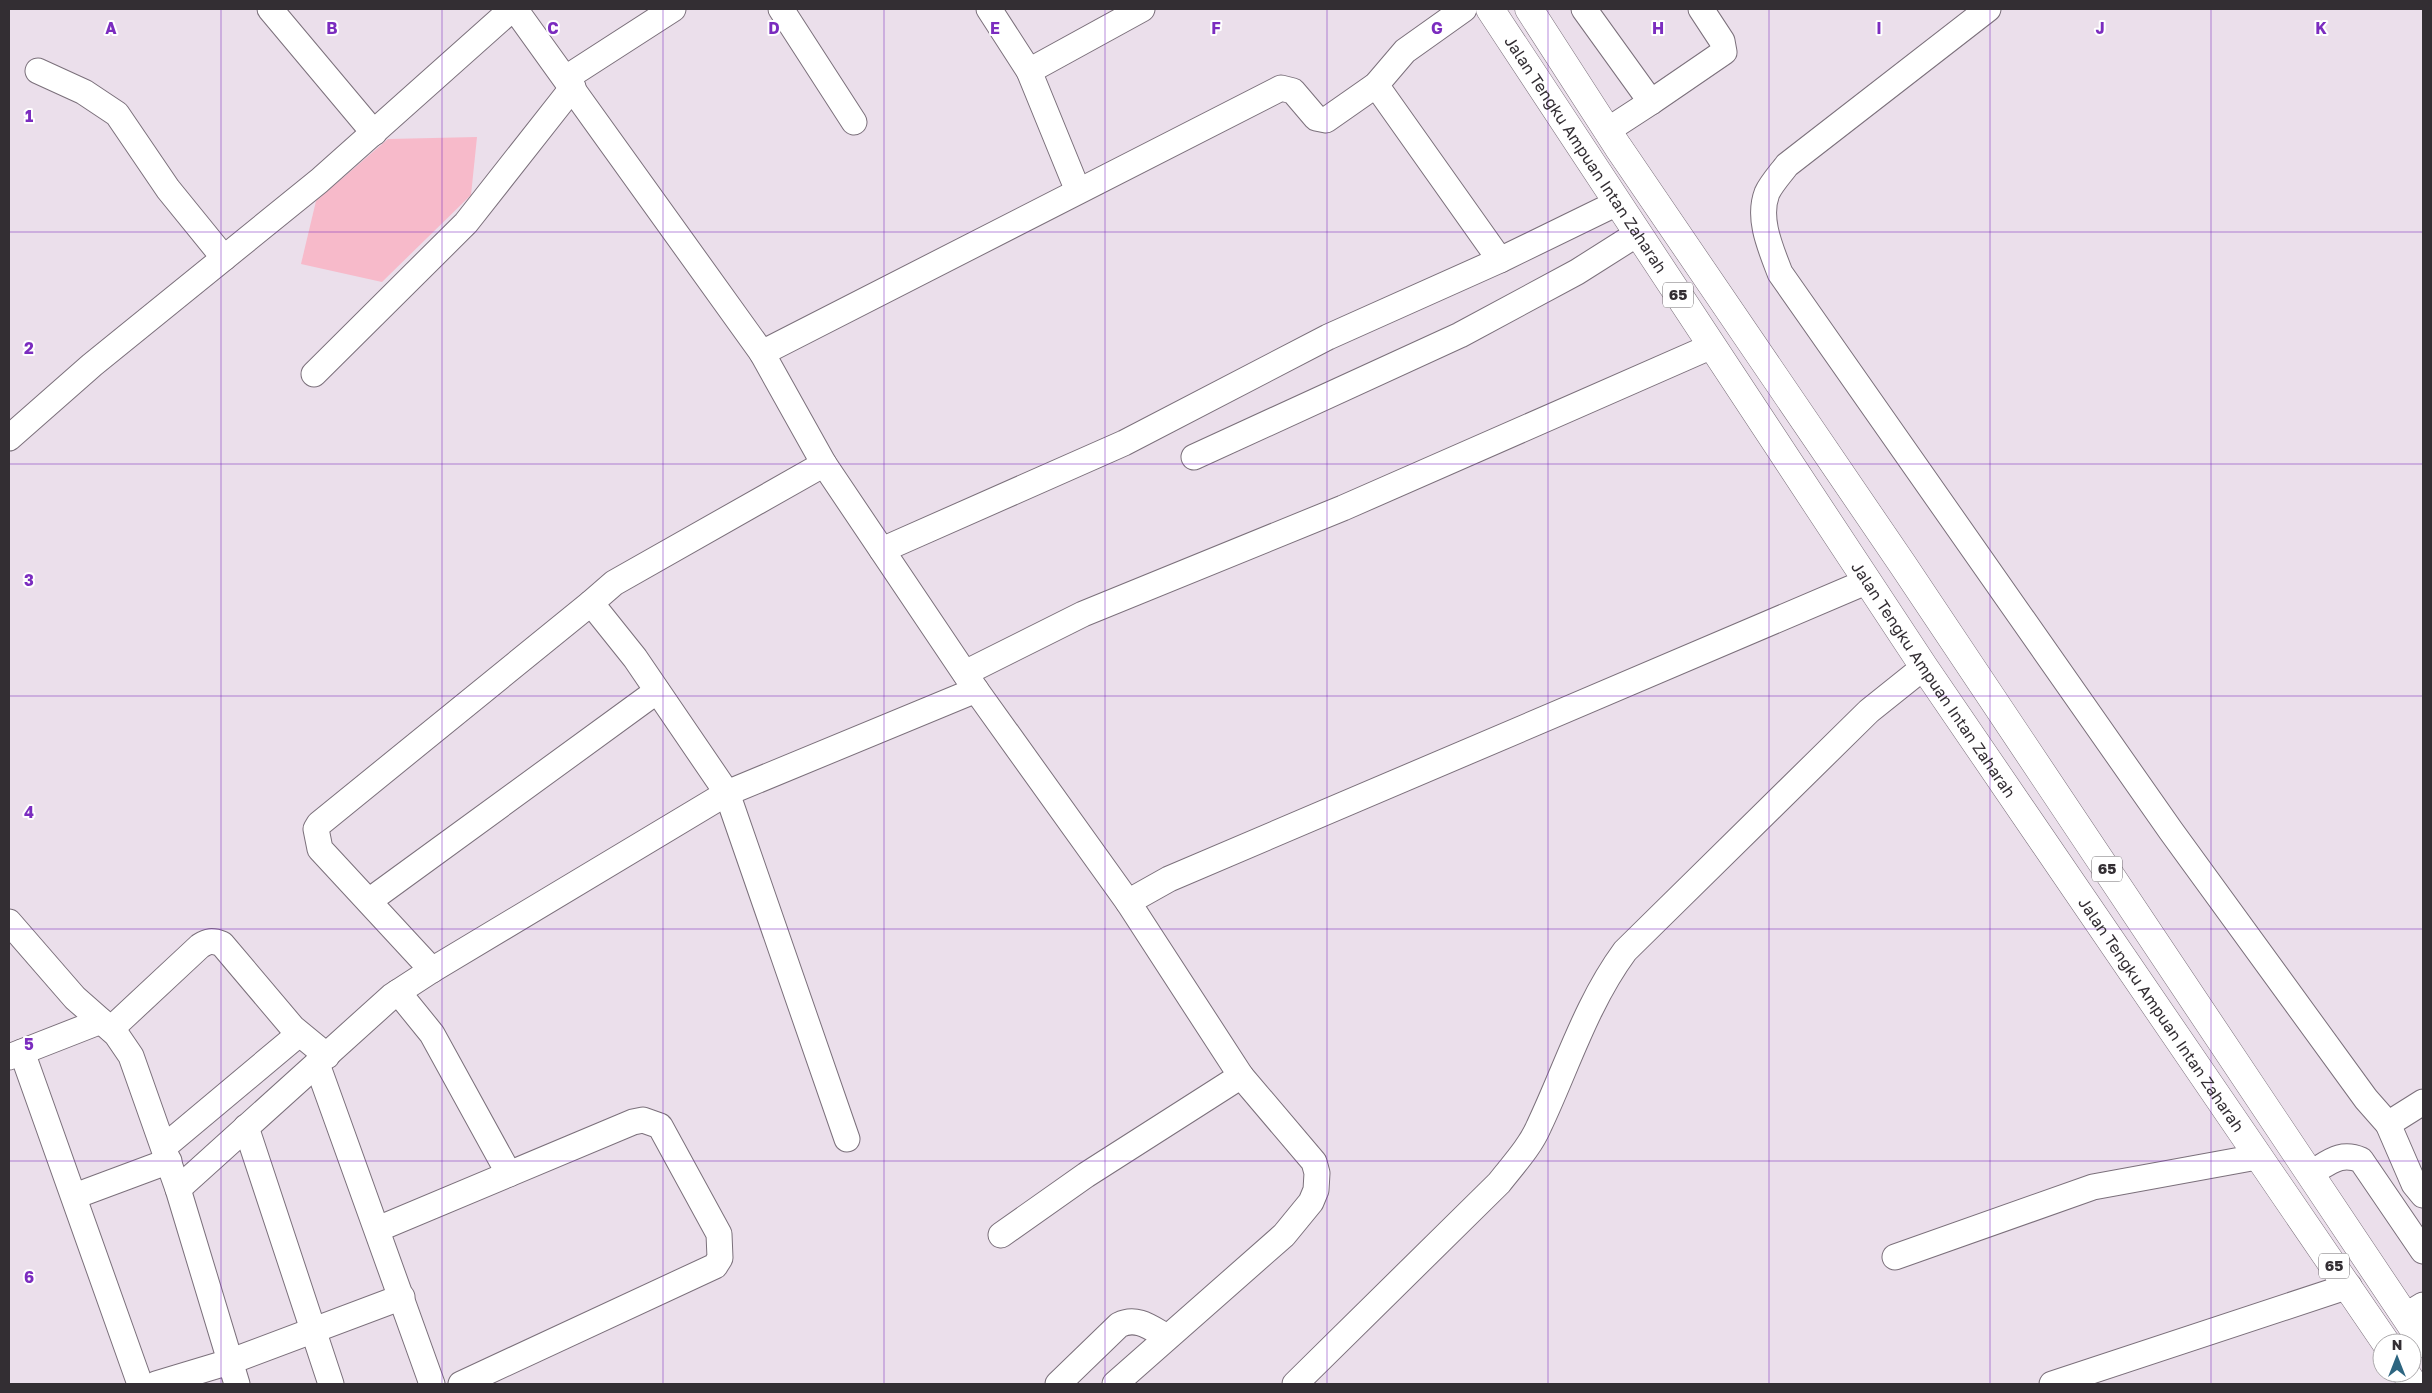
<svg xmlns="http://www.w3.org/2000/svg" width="2432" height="1393" viewBox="0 0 2432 1393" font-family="'Golos Text',sans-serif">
	<rect width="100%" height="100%" fill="#ebdfeb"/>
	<polygon fill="#f7baca" points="477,137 471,195 382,282 301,264 316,201 388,139"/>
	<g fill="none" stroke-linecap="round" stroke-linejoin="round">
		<g stroke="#7b707b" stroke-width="27">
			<g id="minor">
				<polyline points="270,9 374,133"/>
				<polyline points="515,9 762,353 824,464 976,690 1128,902 1241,1076 1314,1162 1317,1173 1316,1190 1311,1202 1284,1235 1115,1384"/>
				<polyline points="781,9 854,122"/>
				<polyline points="989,9 1029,71 1078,191"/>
				<polyline points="1584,9 1651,102 1608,130"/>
				<path d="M1988 9 1787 165C1781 173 1771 184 1767 193 1757 219 1771 249 1780 273L2171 831 2366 1099 2388 1124 2414 1184 2423 1195"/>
				<polyline points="38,71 84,92 117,114 168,189 224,258"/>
				<polyline points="1029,71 1142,9"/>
				<polyline points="566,78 673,9"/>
				<polyline points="1376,85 1500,260"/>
				<polyline points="1651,102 1724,52 1722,41 1701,9"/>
				<polyline points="762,353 1281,88 1293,91 1316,118 1326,120 1376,85 1405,51 1464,9"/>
				<polyline points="314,374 466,223 573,87"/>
				<polyline points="9,438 92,365 319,181 512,9"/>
				<polyline points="1194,457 1460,335 1577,272 1637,234"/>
				<polyline points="882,550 1124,443 1328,337 1500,260 1617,203"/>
				<polyline points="591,603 614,583 824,464"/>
				<polyline points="965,673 1083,614 1343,508 1712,346"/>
				<polyline points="369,901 657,691"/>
				<polyline points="1128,902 1169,879 1868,581"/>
				<polyline points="9,922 75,998 116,1034 131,1056 178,1189 237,1384"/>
				<polyline points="432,970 320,849 316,829 319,824 591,603 635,658 727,793 847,1139"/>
				<polyline points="398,992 432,1034 509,1174"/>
				<path d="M111 1029 200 946C208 941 212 940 222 944L293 1028 327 1056"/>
				<polyline points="22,1052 140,1384"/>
				<polyline points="9,1057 101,1021"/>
				<polyline points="317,1064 432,1384"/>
				<polyline points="2388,1124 2423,1102"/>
				<polyline points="246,1127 331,1384"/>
				<polyline points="164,1147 299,1034"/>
				<path d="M2311 1173C2329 1163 2340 1151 2361 1160L2423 1251"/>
				<polyline points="178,1189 392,996 432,970 727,793 976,690"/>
				<polyline points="75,1196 169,1161"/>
				<polyline points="378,1229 633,1122 643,1120 660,1126 719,1234 720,1258 715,1266 461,1384"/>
				<polyline points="1001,1235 1086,1175 1241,1076"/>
				<polyline points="1895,1257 2093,1187 2257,1157"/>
				<polyline points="2405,1316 2423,1305"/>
				<polyline points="156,1384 229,1362 402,1297"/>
				<path d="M1058 1384 1119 1325C1137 1316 1151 1328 1167 1337"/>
				<path d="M1295 1384 1499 1183C1513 1165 1530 1147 1539 1126 1567 1067 1586 1004 1625 951L1869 711 1924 667"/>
				<polyline points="2052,1384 2349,1286"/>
			</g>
		</g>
		<g stroke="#7b707b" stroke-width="29">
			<g id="major">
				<path id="s1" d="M1490 9 1924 667 2386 1343"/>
				<polyline points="1529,9 1618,147 1903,565 2423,1343"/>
				<polyline points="2406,1373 2413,1384"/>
			</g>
		</g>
		<use href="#minor" stroke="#fff" stroke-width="25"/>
		<use href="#major" stroke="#fff" stroke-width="28"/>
	</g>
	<path fill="none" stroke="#7b2cbf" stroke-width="1" stroke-opacity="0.55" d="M221 9V1384M442 9V1384M663 9V1384M884 9V1384M1105 9V1384M1327 9V1384M1548 9V1384M1769 9V1384M1990 9V1384M2211 9V1384M9 232H2423M9 464H2423M9 696H2423M9 929H2423M9 1161H2423"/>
	<g text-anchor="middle" stroke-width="4" stroke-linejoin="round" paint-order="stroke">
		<g fill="#fff" stroke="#706d70" stroke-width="1">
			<rect x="1663" y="282.5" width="30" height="25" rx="4"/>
			<rect x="2092" y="856.5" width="30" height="25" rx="4"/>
			<rect x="2319" y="1253.5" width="30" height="25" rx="4"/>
		</g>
		<g font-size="15" font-weight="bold" fill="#332e33">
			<text x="1678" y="300">65</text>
			<text x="2107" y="874">65</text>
			<text x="2334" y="1271">65</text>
		</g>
		<g font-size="16" fill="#332e33" stroke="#fff">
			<text dy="6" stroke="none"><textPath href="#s1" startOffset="174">Jalan Tengku Ampuan Intan Zaharah</textPath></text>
			<text dy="6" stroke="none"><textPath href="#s1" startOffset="804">Jalan Tengku Ampuan Intan Zaharah</textPath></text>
			<text dy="6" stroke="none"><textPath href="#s1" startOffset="1209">Jalan Tengku Ampuan Intan Zaharah</textPath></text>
		</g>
	</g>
	<g font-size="16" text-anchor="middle" font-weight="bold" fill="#7b2cbf" stroke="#fff" stroke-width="4" stroke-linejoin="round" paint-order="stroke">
		<text x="111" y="34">A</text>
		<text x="332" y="34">B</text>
		<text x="553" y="34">C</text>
		<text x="774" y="34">D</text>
		<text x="995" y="34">E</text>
		<text x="1216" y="34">F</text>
		<text x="1437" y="34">G</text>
		<text x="1658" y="34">H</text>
		<text x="1879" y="34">I</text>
		<text x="2100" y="34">J</text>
		<text x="2321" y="34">K</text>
		<text x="29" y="122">1</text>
		<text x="29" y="354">2</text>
		<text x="29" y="586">3</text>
		<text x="29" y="818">4</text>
		<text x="29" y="1050">5</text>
		<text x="29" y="1283">6</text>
	</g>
	<rect width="2432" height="1393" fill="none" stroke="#332e33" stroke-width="20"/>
	<g transform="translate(2397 1358)"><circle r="24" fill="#ffffff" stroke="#adabad"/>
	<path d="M0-4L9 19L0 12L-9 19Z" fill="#2d6580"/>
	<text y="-8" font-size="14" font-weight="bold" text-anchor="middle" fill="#332e33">N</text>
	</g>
</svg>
